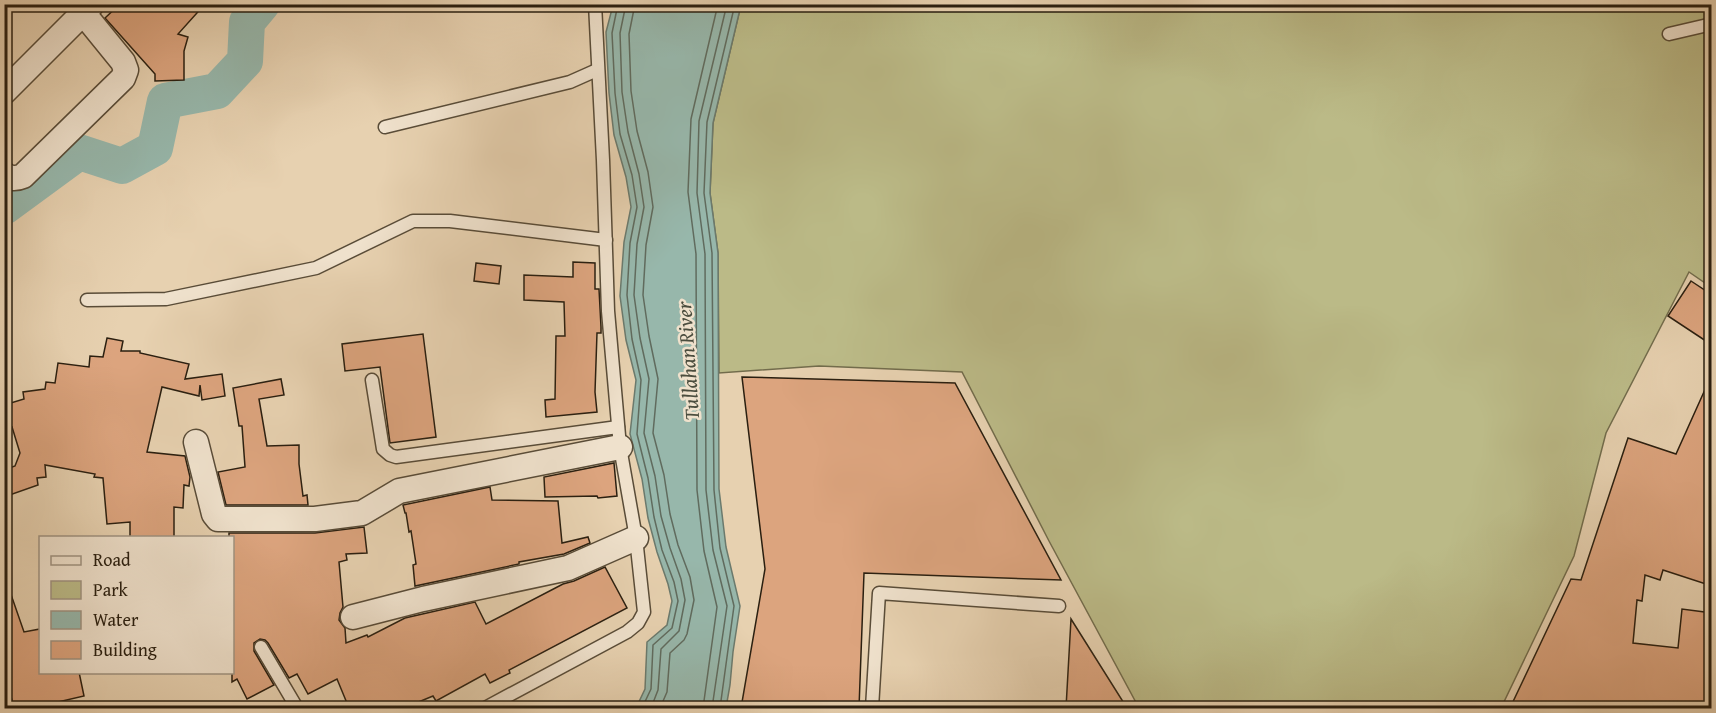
<svg xmlns="http://www.w3.org/2000/svg" width="1716" height="713" viewBox="0 0 1716 713" font-family="'Gentium Book Plus',serif">
	<rect width="100%" height="100%" fill="#e7d1b0"/>
	<filter id="stains"><feTurbulence type="fractalNoise" baseFrequency=".00333" numOctaves="4"/><feColorMatrix values="0 0 0 0 .2 0 0 0 0 .09 0 0 0 0 .02 0 0 0 .5 -.17"/></filter>
	<radialGradient id="worn" r=".72"><stop offset=".6" stop-color="#630" stop-opacity="0"/><stop offset="1" stop-color="#630" stop-opacity=".3"/></radialGradient>
	<polygon fill="#bbba87" stroke="#726c4c" stroke-width="1.5" points="741,5 1711,5 1711,287 1689,272 1606,433 1574,556 1501,708 1139,708 1049,541 962,372 819,366 719,373 718,253 710,193 713,123"/>
	<polygon fill="#97b7ab" stroke="#6b7a6d" stroke-width="1.5" points="613,5 741,5 713,123 710,193 718,253 719,489 726,547 740,606 733,652 730,685 726,708 636,708 645,689 647,642 667,625 672,601 668,584 657,552 648,518 642,479 630,434 636,380 626,340 620,296 624,242 631,207 626,177 614,135 609,93 606,32"/>
	<g fill="none" stroke-linecap="round" stroke-linejoin="round">
		<g stroke="#606b5e" stroke-width="1.5">
			<polyline points="618,4 612,33 615,93 620,134 632,175 637,207 630,243 627,295 632,339 641,380 637,434 648,478 654,517 662,550 674,582 678,601 672,628 653,645 651,689 642,708"/>
			<polyline points="626,4 620,33 622,92 628,132 639,174 644,207 637,244 634,295 640,338 649,379 644,433 655,476 661,516 670,548 681,579 685,600 679,631 661,649 658,690 651,708"/>
			<polyline points="635,4 629,34 631,91 637,131 648,172 653,207 646,245 643,295 649,336 658,379 653,433 664,475 670,514 678,545 690,577 694,600 687,634 684,640 670,653 667,692 660,708"/>
			<polyline points="703,708 717,607 704,551 697,490 696,254 688,192 691,119 718,4"/>
			<polyline points="712,708 727,606 713,550 706,490 705,254 697,193 699,121 727,4"/>
			<polyline points="720,708 734,606 720,548 714,490 712,253 704,193 707,122 735,4"/>
		</g>
		<polyline stroke="#97b7ab" stroke-width="36" points="4,207 79,152 122,166 155,148 165,101 217,91 245,61 247,22 262,4"/>
	</g>
	<g fill="#dca47e" stroke="#2a1f10" stroke-width="1.5">
		<polygon points="120,4 205,4 178,34 188,37 184,51 184,80 155,81 155,74 105,18"/>
		<polygon points="573,262 595,263 595,289 599,289 601,327 601,333 597,333 595,392 597,412 546,417 545,400 555,399 556,336 565,336 564,302 524,300 524,275 573,277"/>
		<polygon points="476,263 501,266 499,284 474,281"/>
		<polygon points="1691,281 1712,295 1712,345 1668,316"/>
		<polygon points="423,334 436,437 390,443 380,367 345,371 342,344"/>
		<polygon points="107,338 123,341 121,351 140,351 140,353 189,364 185,379 222,374 225,396 202,400 200,385 199,396 162,387 147,452 185,456 190,477 189,486 184,485 183,508 174,507 174,537 130,537 130,522 107,524 103,478 94,477 95,474 45,465 46,477 37,478 38,485 4,497 4,470 15,466 20,453 12,427 4,429 4,405 24,399 23,392 45,389 46,382 55,383 58,363 89,367 90,356 103,357"/>
		<polygon points="1712,374 1712,586 1663,570 1660,580 1645,575 1642,601 1637,600 1633,643 1678,648 1682,609 1712,613 1712,708 1510,708 1571,579 1581,580 1628,438 1676,454"/>
		<polygon points="742,377 955,383 1061,580 864,573 859,708 741,708 765,569"/>
		<polygon points="281,379 284,395 259,399 267,446 299,445 299,464 303,496 307,495 308,505 226,505 218,472 245,467 242,426 239,426 233,388"/>
		<polygon points="614,463 617,496 598,498 597,496 545,497 544,477"/>
		<polygon points="490,487 492,500 558,501 562,543 588,537 590,543 564,554 519,562 519,564 415,586 413,565 416,564 411,531 409,532 406,513 405,513 403,505"/>
		<polygon points="364,527 367,553 346,554 347,560 339,562 343,607 340,613 339,620 345,628 346,643 367,635 368,637 405,618 475,602 486,624 563,584 574,581 605,567 627,608 509,670 510,673 490,683 485,674 436,701 433,696 404,708 349,708 337,679 308,694 297,674 289,678 268,643 265,640 260,639 254,643 254,651 274,685 247,699 237,679 232,682 232,537 229,537 229,533 315,533"/>
		<polygon points="4,583 7,583 24,632 40,629 40,672 79,672 84,696 32,708 14,708 7,681 4,682"/>
		<polygon points="1071,619 1127,708 1066,708"/>
	</g>
	<g fill="none" stroke-linecap="round" stroke-linejoin="round">
		<g stroke="#594c38" stroke-width="15">
			<g id="lane">
				<polyline points="1669,34 1712,24"/>
				<polyline points="385,127 570,82 597,70"/>
				<polyline points="87,300 166,299 316,268 413,221 450,221 606,240"/>
				<polyline points="372,380 383,449 390,455 396,457 618,427"/>
				<polyline points="261,647 297,708"/>
				<polyline points="485,708 627,632 638,623 644,612 636,538 620,447 608,311 603,160 595,4"/>
				<polyline points="872,708 879,593 1059,606"/>
			</g>
		</g>
		<g stroke="#594c38" stroke-width="27">
			<g id="street">
				<polyline points="4,92 92,4"/>
				<path d="M4 174C10 179 16 179 23 176L123 78 126 70 123 62 84 14"/>
				<polyline points="196,442 214,514 218,519 315,519 362,513 399,491 620,447"/>
				<polyline points="353,617 423,599 568,568 636,538"/>
			</g>
		</g>
		<use href="#lane" stroke="#efe1cc" stroke-width="12"/>
		<use href="#street" stroke="#efe1cc" stroke-width="24"/>
	</g>
	<g text-anchor="middle" stroke-width="5" stroke-linejoin="round" paint-order="stroke">
		<g font-size="21" font-style="italic" fill="#4b4d3e" stroke="#efe1cc">
			<text transform="translate(688 361) rotate(-94)" y="7">Tullahan River</text>
		</g>
	</g>
	<rect width="1716" height="713" fill="none" stroke="#e7d1b0" stroke-width="24"/>
	<rect x="6" y="6" width="1704" height="701" fill="none" stroke="#2a1f10" stroke-width="3"/>
	<rect x="12" y="12" width="1692" height="689" fill="none" stroke="#2a1f10" stroke-width="1.5"/>
	<rect x="39" y="536" width="195" height="138" fill="#efe1cc" stroke="#a09381" stroke-width="1.5"/>
	<rect x="51" y="556" width="30" height="9" fill="#efe1cc" stroke="#a09381" stroke-width="1.5"/>
	<text x="93" y="566" font-size="18" fill="#2a1f10">Road</text>
	<rect x="51" y="581" width="30" height="18" fill="#bbba87" stroke="#a09381" stroke-width="1.5"/>
	<text x="93" y="596" font-size="18" fill="#2a1f10">Park</text>
	<rect x="51" y="611" width="30" height="18" fill="#97b7ab" stroke="#a09381" stroke-width="1.5"/>
	<text x="93" y="626" font-size="18" fill="#2a1f10">Water</text>
	<rect x="51" y="641" width="30" height="18" fill="#dca47e" stroke="#a09381" stroke-width="1.5"/>
	<text x="93" y="656" font-size="18" fill="#2a1f10">Building</text>
	<rect width="100%" height="100%" filter="url(#stains)"/>
	<rect width="100%" height="100%" fill="url(#worn)"/>
</svg>
